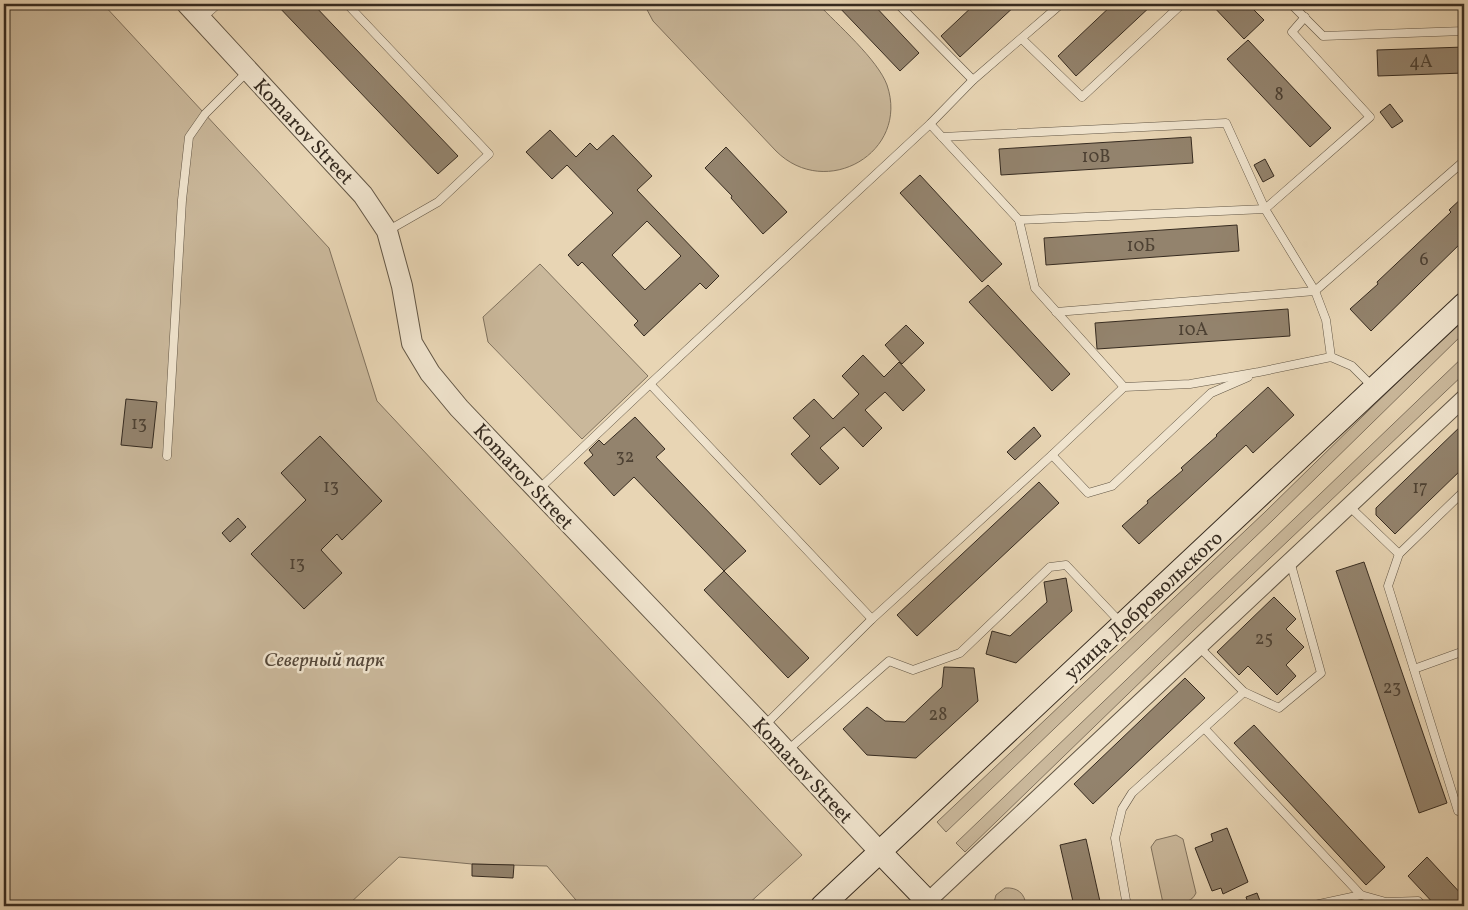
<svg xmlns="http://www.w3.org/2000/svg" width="1468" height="910" viewBox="0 0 1468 910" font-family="Vollkorn,serif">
	<rect width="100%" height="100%" fill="#e8d5b4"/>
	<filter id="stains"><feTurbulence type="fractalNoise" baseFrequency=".004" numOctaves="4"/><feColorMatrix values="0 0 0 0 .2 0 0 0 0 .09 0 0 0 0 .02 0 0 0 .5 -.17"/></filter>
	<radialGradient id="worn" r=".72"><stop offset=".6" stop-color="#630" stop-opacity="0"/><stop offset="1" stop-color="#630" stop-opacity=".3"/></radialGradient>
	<g fill="#cab89b" stroke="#80725e">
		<polygon points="4,4 103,4 329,248 377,401 802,855 746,906 581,906 547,866 472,864 399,857 347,906 4,906"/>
		<path d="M644 4H818C837 24 878 60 887 85 910 152 826 201 776 151L653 21Z"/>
		<polygon points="540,264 648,376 582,439 488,342 483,317"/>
		<polygon points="1464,317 1464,333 1273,520 946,832 937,822 1265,512"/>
		<polygon points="1464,356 1464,374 1192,632 965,852 956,843"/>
		<path d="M1176 835 1183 839 1196 893C1192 904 1173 906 1163 903L1151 847 1156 840Z"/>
		<path d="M1005 888C1017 887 1025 893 1026 906H993L996 895Z"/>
	</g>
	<g fill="#93836d" stroke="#362b20" fill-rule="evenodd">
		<polygon points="276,4 313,4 458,156 438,174"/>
		<polygon points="836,4 873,4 919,53 900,71"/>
		<polygon points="975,4 1017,4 960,57 941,36"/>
		<polygon points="1113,4 1153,4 1076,76 1058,56"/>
		<polygon points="1211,4 1248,4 1264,20 1244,39"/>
		<polygon points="1248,40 1331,128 1310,147 1227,59"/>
		<polygon points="1464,47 1464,73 1378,76 1377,50"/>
		<polygon points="1390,104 1403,121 1392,128 1380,112"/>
		<path d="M550 130 576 157 590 143 597 150 613 135 652 176 637 190 719 276 706 289 700 283 644 336 634 325 638 321 582 262 578 266 568 255 613 213 567 165 552 179 526 152ZM647 221 681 256 645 290 612 255Z"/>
		<polygon points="1191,137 1193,163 1001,175 999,149"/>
		<polygon points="726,147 787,212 763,234 731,198 732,196 705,168"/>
		<polygon points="1265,159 1274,176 1263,182 1254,165"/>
		<polygon points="920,175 1002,264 982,282 900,193"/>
		<polygon points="1464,196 1464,240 1371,331 1350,309 1378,284 1377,282 1451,212 1449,210"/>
		<polygon points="1237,225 1239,251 1046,265 1044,238"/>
		<polygon points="988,285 1070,374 1052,391 969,302"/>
		<polygon points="1288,309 1290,336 1097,349 1095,323"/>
		<polygon points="906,325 924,343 902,364 885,345"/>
		<polygon points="863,355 884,377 899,362 925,390 903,411 885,392 865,410 882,428 863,447 844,427 820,448 839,468 820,485 791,454 810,436 793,418 814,399 833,419 859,394 842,376"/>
		<polygon points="1268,387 1294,415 1253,453 1246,445 1139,544 1122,526 1148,503 1147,501 1183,470 1181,468 1217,436 1216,435"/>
		<polygon points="126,399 157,402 152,448 121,445"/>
		<polygon points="635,417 665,449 656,457 746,551 724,571 634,477 614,496 584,463 593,455 589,450 599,440 604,445"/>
		<polygon points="1464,423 1464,467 1395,534 1376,515 1376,508"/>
		<polygon points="1034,427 1041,436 1015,460 1007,452"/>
		<polygon points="320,436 382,501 342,540 337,534 321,550 342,573 304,609 251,554 306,500 281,473"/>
		<polygon points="1039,482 1059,503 917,636 897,615"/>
		<polygon points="238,518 246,527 230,542 222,533"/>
		<polygon points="1364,562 1447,803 1419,813 1336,571"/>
		<polygon points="724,571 809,658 788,678 704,590"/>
		<polygon points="1066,578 1072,611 1016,663 986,654 992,631 1010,636 1047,602 1044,582"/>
		<polygon points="1274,597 1296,619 1286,629 1304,647 1286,665 1296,676 1277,695 1248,666 1239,675 1217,652"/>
		<polygon points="944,667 974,668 978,701 916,758 867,755 843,729 867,707 885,721 905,722 942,687"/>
		<polygon points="1185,678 1205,698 1093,804 1074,784"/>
		<polygon points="1254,725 1385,867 1366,885 1234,743"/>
		<polygon points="1227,828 1248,882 1223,894 1221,888 1212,891 1195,848 1213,841 1211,834"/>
		<polygon points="1086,839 1101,906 1074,906 1060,845"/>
		<polygon points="1427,857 1464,897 1464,906 1436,906 1408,876"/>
		<polygon points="472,864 514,865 513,878 472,876"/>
		<polygon points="1257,893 1262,906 1249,906 1246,897"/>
	</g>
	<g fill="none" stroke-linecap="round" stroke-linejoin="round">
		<g stroke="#625645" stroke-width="9">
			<g id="service">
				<polyline points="347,4 489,154 438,202 389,230"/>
				<polyline points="898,4 973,80"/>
				<polyline points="1291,4 1323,36 1464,31"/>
				<polyline points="201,19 218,4"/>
				<polyline points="1022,39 1082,97 1182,4"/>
				<polyline points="930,124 1019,220 1035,288 1124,387"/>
				<polyline points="942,137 1226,123 1265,209 1370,117 1292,32 1305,17"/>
				<polyline points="1019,220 1265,209 1315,291 1326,320 1331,357"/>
				<polyline points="1056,312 1315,291 1464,161"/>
				<polyline points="650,384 872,619"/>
				<polyline points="1052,455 1088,493 1112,486 1211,393 1248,377"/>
				<polyline points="167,456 182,200 189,137 205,114 247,72"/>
				<polyline points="539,489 650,384 930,124 973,80 1061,4"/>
				<polyline points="1464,491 1399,554 1388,586 1458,811 1464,809"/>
				<polyline points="1349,506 1399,554"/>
				<polyline points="1199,647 1244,692 1279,708 1321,673 1290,561"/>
				<polyline points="1414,669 1464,651"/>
				<polyline points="765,725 872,619 1052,455 1124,387 1190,384 1259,372 1331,357 1352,366 1373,387"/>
				<polyline points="1205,729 1361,895 1386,902 1418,901 1423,906"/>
				<polyline points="788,750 889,661 913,670 960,653 1050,567 1066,565 1121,623"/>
				<polyline points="1127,906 1115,838 1122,809 1132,793 1244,692"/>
				<polyline points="1310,906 1361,895"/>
			</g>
		</g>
		<g stroke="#625645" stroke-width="18">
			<polyline id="minor" points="928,901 1464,398"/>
		</g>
		<g stroke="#625645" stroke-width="22">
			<polyline id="tertiary" points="187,4 363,195 387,231 402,286 412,343 430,373 459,408 763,726 879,851"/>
		</g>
		<g stroke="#362b20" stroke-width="24">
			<g id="secondary">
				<polyline points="879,851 932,906"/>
				<polyline points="822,906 1464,304"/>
			</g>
		</g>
		<use href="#service" stroke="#f0e4ce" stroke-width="8"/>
		<use href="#minor" stroke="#f0e4ce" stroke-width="16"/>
		<use href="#tertiary" stroke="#f0e4ce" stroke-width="20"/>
		<use href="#secondary" stroke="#f0e4ce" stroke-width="22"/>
	</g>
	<g text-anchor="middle" stroke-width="5" stroke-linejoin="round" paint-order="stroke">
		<g font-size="18" fill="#4d4133">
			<text x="1421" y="67">4А</text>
			<text x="1279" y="100">8</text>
			<text x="1096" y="162">10В</text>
			<text x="1141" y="251">10Б</text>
			<text x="1424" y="265">6</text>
			<text x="1193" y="335">10А</text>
			<text x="139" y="429">13</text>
			<text x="625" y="462">32</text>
			<text x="331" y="492">13</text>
			<text x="1420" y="493">17</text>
			<text x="297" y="569">13</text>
			<text x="1264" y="644">25</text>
			<text x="1392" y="693">23</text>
			<text x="938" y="720">28</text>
		</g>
		<g font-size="20" fill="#362b20" stroke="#f0e4ce">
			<text transform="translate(304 131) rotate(47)" y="7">Komarov Street</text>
			<text transform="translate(524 476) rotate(47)" y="7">Komarov Street</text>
			<text transform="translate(1143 605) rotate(-43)" y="7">улица Добровольского</text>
			<text transform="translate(803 770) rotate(47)" y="7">Komarov Street</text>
		</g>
		<g font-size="20" font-style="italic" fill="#544739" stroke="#f0e4ce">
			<text x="324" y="666">Северный парк</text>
		</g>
	</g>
	<rect width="1468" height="910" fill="none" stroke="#e8d5b4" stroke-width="20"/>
	<rect x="5" y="5" width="1458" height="900" fill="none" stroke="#362b20" stroke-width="2.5"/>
	<rect x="10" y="10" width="1448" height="890" fill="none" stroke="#362b20"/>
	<rect width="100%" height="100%" filter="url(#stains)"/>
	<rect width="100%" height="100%" fill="url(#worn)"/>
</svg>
